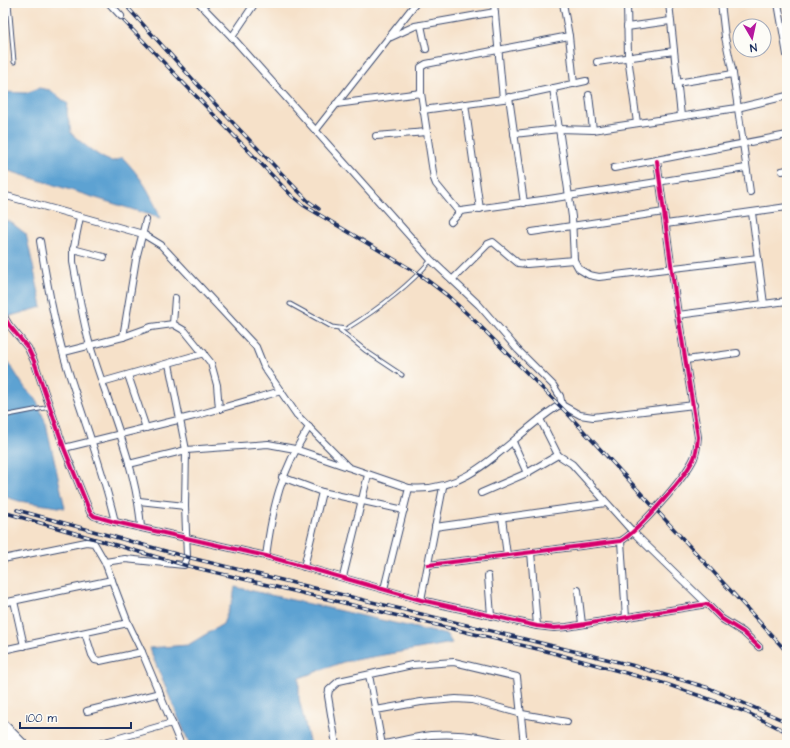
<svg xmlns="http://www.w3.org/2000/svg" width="790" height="748" viewBox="0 0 790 748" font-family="'Architects Daughter',sans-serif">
	<rect width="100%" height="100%" fill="#fdfcf7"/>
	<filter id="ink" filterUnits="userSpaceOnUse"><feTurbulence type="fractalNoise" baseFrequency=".025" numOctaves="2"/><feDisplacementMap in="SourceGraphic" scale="8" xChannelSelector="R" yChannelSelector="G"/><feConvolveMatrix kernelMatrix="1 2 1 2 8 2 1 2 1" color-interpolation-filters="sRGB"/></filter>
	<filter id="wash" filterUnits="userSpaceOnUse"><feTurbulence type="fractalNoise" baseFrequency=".012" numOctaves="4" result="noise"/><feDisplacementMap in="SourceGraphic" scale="16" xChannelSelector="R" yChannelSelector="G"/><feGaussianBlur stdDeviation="0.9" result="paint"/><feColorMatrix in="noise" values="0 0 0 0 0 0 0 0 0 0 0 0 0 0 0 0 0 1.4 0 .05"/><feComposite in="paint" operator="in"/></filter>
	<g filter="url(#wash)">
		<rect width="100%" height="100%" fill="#f6e1c9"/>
		<g fill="#5da2d2" stroke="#3c6898">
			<path d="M39 88 50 90 68 104C65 116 70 121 71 133 78 140 105 163 114 161 116 161 120 158 122 157 141 177 151 192 160 218L3 169V92L26 93Z"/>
			<polygon points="3,221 9,221 26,234 42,307 3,318"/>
			<polygon points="3,354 25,388 36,399 46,424 65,508 19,501 3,496"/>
			<polygon points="235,587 447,635 452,643 343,662 299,678 299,699 310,745 190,745 149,648 188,645 223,624 233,599"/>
		</g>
	</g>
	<g filter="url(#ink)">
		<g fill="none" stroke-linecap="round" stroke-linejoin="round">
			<g stroke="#3c4a6e" stroke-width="5">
				<g id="service">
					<polyline points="9,3 14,62"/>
					<path d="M290 304 332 327 346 329C375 311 409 286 431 260"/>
					<polyline points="340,330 366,351 402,375"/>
					<polyline points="3,416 50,407"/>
				</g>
			</g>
			<g stroke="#3c4a6e" stroke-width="8">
				<g id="minor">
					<polyline points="109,3 121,16"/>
					<polyline points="199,3 232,37 431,260 479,305 518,350 553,385 560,396 562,405"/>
					<polyline points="494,3 503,99"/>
					<polyline points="563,3 569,36 574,84"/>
					<polyline points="627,3 628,57 637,123"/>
					<polyline points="669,3 681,116"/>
					<polyline points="721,3 725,37 733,74 750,192"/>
					<polyline points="778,3 787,55"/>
					<polyline points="421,25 426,49"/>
					<polyline points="627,27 670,21"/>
					<polyline points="232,37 255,3"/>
					<polyline points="391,37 415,26 495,12"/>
					<polyline points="597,62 674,51"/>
					<polyline points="677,83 733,74"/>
					<polyline points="553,88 572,217 574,260 579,269 589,275 599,277 758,258"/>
					<polyline points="589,95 593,130"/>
					<polyline points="509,97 524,203"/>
					<polyline points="336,104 421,93"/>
					<polyline points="465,104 480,209"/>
					<polyline points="423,110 503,99 586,81"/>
					<polyline points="316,130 416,3"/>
					<polyline points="514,134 559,129 593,130 737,108 787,96"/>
					<polyline points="376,136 427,132"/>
					<polyline points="614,168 787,135"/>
					<polyline points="782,171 787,170"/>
					<polyline points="3,195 143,234 161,245 256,347 264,367 297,415 348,467"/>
					<polyline points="459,212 436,184 434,179 421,93 421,67 426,64 569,36"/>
					<polyline points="752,213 764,304"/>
					<path d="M80 217 73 252V262C78 288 82 317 89 342 107 403 136 463 141 527"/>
					<polyline points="451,222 461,211 549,199 746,168"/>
					<polyline points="666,224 787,207"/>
					<polyline points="532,232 664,212"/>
					<path d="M40 241C47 284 55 329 68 370 84 421 103 469 115 522"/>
					<polyline points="73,249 104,257"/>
					<polyline points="453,279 488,244 493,242 518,263 527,264 574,260"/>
					<polyline points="3,315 9,325 28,348 34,361 64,448 90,512 94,516 115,522 266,556 421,600 537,626 554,628 567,627 707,604 722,619 743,632 759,647"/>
					<polyline points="678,315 787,301"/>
					<polyline points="173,324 175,298"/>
					<polyline points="123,337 136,259 146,220"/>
					<polyline points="64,352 123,337 151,327 173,324 185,331 211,363 217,385 219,409"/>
					<polyline points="686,360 737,353"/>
					<polyline points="128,375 146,428"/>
					<polyline points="102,382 204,353"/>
					<polyline points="540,419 558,455 572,464 633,532 707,604"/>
					<polyline points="513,442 527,473"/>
					<polyline points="64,448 194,416 281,391"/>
					<path d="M129 464 186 450 268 444 295 449 409 488C472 495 510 436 558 406L562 405 580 415 593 417 694 405"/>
					<polyline points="282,477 322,492 404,510"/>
					<polyline points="481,493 527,473 558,455"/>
					<polyline points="139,501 185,506"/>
					<polyline points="502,518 507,555"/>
					<polyline points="435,527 606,503"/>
					<polyline points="621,541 626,618"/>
					<polyline points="531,552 537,626"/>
					<path d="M266 556C273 504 281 472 309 427"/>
					<polyline points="3,559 86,542 94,543 105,562 128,623 142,652 181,745"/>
					<polyline points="105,562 125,559 184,565 187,557 185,506 186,450 169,364"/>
					<path d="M428 565 621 541C639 530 685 478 694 458 697 451 697 445 698 437L678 315 657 161"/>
					<polyline points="304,567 322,492"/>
					<polyline points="488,576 491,616"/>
					<polyline points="343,577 368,475"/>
					<polyline points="384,589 409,488"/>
					<polyline points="578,590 582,624"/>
					<polyline points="421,600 443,487"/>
					<polyline points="14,601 24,646"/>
					<polyline points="3,603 112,580"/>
					<polyline points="85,633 92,655 95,660 100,661 142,652"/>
					<polyline points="3,650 128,623"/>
					<polyline points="369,675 382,745"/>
					<polyline points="376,710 421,702 456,699 472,700 522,714 567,722"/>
					<polyline points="87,711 160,693"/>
					<polyline points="95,745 172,723"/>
					<polyline points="336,745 328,696 329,690 339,681 412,665 454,662 517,677 524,745"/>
					<path d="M379 745C397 742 414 737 431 735 458 733 488 737 513 745"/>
				</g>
			</g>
			<g stroke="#3c4a6e" stroke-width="9">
				<g id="tertiary">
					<polyline points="3,723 25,745"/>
					<polyline points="3,739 9,745"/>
				</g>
			</g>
			<g stroke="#3c4a6e" stroke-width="11">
				<polyline id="primary" points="3,731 18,745"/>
			</g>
			<use href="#service" stroke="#fff" stroke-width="3"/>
			<use href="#minor" stroke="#fff" stroke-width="6"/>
			<use href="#tertiary" stroke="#fff" stroke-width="7"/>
			<use href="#primary" stroke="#fff" stroke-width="9"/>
			<g stroke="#1b2f5e" stroke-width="3.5">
				<g id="rail">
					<polyline points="129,9 218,107 308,201 319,209"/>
					<polyline points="124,21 292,196 303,205 419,274 448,296 476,322 567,413 787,652"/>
					<polyline points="17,510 187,557 631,665 709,688 787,722"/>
					<polyline points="3,512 184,565 546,651 666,684 746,712 787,732"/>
				</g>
			</g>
			<use href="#rail" stroke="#fdfcf7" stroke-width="2" stroke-dasharray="6" stroke-linecap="butt"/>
			<g stroke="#fdfcf7" stroke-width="6">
				<g id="cycleway">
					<polyline points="3,315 9,325 28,348 34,361 64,448 90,512 94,516 115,522 266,556 421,600 537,626 554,628 567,627 707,604 722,619 743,632 759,647"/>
					<path d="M428 565 621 541C639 530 685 478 694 458 697 451 697 445 698 437L678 315 657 161"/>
				</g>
			</g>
			<use href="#cycleway" stroke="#d6006c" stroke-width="4"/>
		</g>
	</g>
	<rect width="790" height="748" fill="none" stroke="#fdfcf7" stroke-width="16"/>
	<g transform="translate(752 38) rotate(171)"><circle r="19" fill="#fdfcf7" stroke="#a3aaba"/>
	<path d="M0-3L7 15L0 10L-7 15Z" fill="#b5179e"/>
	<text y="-6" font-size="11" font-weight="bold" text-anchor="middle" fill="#1b2f5e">N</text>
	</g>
	<path d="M20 722v6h111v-6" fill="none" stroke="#1b2f5e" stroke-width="2"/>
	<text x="26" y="722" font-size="12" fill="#1b2f5e" stroke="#fdfcf7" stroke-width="3" paint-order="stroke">100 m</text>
</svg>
